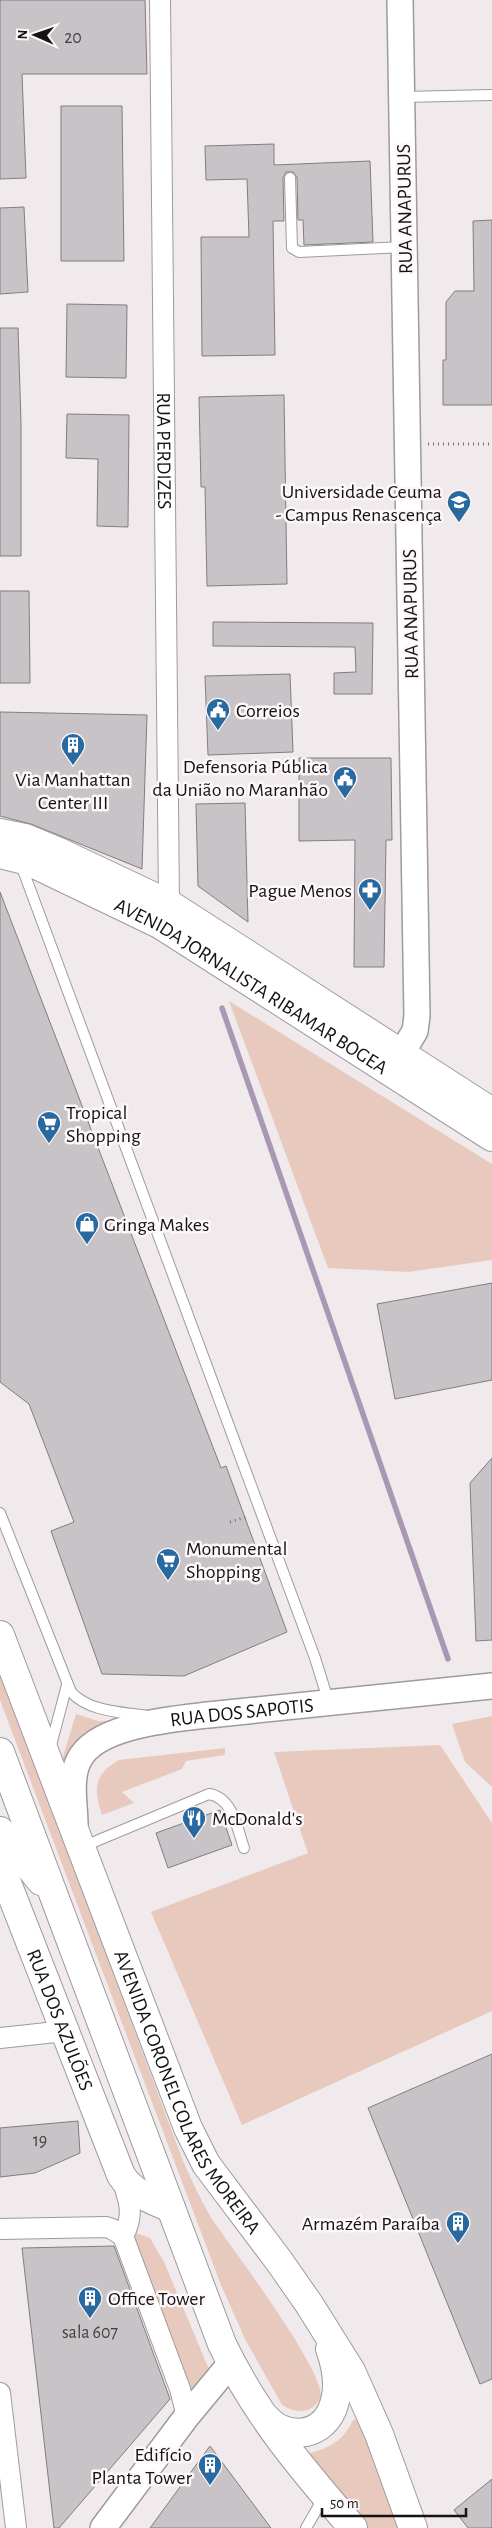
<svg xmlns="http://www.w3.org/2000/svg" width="492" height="2528" viewBox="0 0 492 2528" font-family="'Alegreya Sans',sans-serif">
	<rect width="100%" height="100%" fill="#f0eaec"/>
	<g fill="#e8c9bd">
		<polygon points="229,1001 492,1164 492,1260 408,1272 328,1268"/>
		<path d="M0 1669 183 2161C192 2181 201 2201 212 2219 233 2250 323 2368 321 2397 313 2414 296 2414 282 2405L245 2339 221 2285 0 1700Z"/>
		<polygon points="76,1714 98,1721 116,1721 68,1764 62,1760"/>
		<polygon points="492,1716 492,1787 465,1762 452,1724"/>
		<polygon points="440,1745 492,1823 492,2011 242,2125 151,1912 308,1853 274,1752"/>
		<path d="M225 1748V1755L186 1761 182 1769 122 1792 134 1803 102 1815C93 1789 94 1774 119 1760Z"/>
		<polygon points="136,2233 150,2238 164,2262 213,2379 192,2391 188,2390 131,2237"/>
		<path d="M353 2420H357C375 2454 391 2490 398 2528H368L311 2457V2453C331 2447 344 2440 353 2420Z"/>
	</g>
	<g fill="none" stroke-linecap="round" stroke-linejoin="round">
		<polyline stroke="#a998b3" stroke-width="5.5" points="222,1008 448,1659"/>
	</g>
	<g fill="#c8c3c6" stroke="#817d80">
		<polygon points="0,0 145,0 147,74 22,74 26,178 0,179"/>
		<polygon points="61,106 122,106 124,261 61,261"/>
		<polygon points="274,144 274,165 370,161 373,242 304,245 303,220 298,220 297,177 293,172 286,172 283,178 284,221 273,221 275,355 202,356 201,237 249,237 247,179 206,180 205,146"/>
		<polygon points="24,207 28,292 0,294 0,208"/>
		<polygon points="492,220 492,405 443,405 443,360 446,360 446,302 455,291 474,291 473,221"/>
		<polygon points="67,304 127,305 126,378 66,377"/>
		<polygon points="0,328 18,328 21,423 21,556 0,556"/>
		<polygon points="284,395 287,584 207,586 205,487 201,487 199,397"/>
		<polygon points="67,414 129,415 128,527 97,526 98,459 66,458"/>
		<polygon points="0,591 29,591 30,683 0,683"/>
		<polygon points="213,622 373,623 372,694 334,694 334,673 356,672 355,647 213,646"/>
		<polygon points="290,674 293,752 208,755 205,676"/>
		<polygon points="0,712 147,715 142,869 31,824 0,816"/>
		<polygon points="299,758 391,758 392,840 386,840 384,967 354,967 355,840 299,841"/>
		<polygon points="245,803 248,922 198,886 196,804"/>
		<polygon points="0,892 221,1468 226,1466 287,1632 184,1676 102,1674 51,1531 74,1522 29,1404 0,1382"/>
		<polygon points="492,1283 492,1380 395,1399 377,1304"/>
		<polygon points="492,1458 492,1640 476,1641 470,1483"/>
		<polygon points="220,1810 232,1845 168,1868 156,1833"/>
		<polygon points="492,2054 492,2379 480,2384 368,2108"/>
		<polygon points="78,2121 80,2153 35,2173 0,2177 0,2128"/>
		<polygon points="114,2246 170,2399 59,2528 54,2528 22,2248"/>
		<polygon points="210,2446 271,2528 150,2528"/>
		<polygon points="492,2479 492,2528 468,2528 454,2510"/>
	</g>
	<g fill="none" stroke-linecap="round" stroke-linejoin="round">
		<g stroke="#9f9a9b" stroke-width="12">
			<g id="service">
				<polyline points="402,97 492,95"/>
				<polyline points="290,178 292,248 299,252 404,247"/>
				<polyline points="20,862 315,1658 329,1703"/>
				<path d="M0 1513 71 1692C89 1712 122 1712 147 1716"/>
				<polyline points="50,1749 67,1685"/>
				<path d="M82 1847 209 1794C233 1798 237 1828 244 1848"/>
				<polyline points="306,2528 324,2497"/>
			</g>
		</g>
		<g stroke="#9f9a9b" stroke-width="22">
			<g id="minor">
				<path id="s1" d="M160 0 169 904"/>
				<polyline points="0,2038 65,2031"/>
				<path d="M122 2179C129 2200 135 2215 123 2236"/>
				<polyline points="0,2229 106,2227 112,2229 123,2236"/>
				<polyline points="123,2236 180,2389 187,2416"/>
				<polyline points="0,2393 16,2528"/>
			</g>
		</g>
		<g stroke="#9f9a9b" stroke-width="28">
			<g id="tertiary">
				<polyline points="391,1071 415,1031 417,1016 400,0"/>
				<path id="s2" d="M75 1824C75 1805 69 1779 79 1760 96 1725 173 1719 208 1715L492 1686"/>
				<polyline points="103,2528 187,2416 231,2363"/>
			</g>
		</g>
		<g stroke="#9f9a9b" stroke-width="30">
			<g id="secondary">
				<polyline points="0,833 25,838 59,852 169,904 492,1112"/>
				<path id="s3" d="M0 854 28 861 161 925 492 1137"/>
				<path id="s4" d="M0 1865 121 2175C133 2194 152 2200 171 2208"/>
			</g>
		</g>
		<g stroke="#9f9a9b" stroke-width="30">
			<g id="primary">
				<path id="s5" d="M0 1635 188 2128 206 2164 279 2261 309 2304 351 2371 379 2434 413 2528"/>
				<path d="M0 1752 222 2344C256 2415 302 2469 353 2528"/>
				<polyline points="0,1831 41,1881"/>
				<path d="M265 2417C284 2439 319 2439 332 2410 340 2391 337 2368 330 2349"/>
			</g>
		</g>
		<g stroke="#777375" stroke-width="3" stroke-dasharray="1 4" stroke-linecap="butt">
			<polyline points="428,444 492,444"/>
			<polyline points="230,1522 249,1516"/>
		</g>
		<use href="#service" stroke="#fff" stroke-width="10"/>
		<use href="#minor" stroke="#fff" stroke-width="20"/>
		<use href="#tertiary" stroke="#fff" stroke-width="25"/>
		<use href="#secondary" stroke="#fff" stroke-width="28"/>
		<use href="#primary" stroke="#fff" stroke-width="28"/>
	</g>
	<defs>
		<g id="university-pin" transform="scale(1.25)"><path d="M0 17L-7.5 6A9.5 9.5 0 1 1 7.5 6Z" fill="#28699f" stroke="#fdf7f9"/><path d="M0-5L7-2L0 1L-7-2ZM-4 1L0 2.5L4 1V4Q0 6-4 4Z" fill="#fff"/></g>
		<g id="civic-pin" transform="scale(1.25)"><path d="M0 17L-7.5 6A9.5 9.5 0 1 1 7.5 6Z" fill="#28699f" stroke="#fdf7f9"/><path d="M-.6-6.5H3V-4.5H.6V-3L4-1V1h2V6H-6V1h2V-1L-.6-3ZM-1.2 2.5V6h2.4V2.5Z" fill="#fff"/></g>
		<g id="building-pin" transform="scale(1.25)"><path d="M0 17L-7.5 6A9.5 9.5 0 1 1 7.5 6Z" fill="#28699f" stroke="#fdf7f9"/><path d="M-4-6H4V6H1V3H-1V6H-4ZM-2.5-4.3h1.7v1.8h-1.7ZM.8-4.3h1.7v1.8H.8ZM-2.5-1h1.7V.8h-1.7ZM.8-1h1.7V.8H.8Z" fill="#fff"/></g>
		<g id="pharmacy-pin" transform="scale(1.25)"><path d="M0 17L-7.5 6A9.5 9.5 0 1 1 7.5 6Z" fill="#28699f" stroke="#fdf7f9"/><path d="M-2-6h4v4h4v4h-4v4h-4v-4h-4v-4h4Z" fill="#fff"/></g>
		<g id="supermarket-pin" transform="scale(1.25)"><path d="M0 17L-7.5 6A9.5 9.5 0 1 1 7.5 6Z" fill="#28699f" stroke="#fdf7f9"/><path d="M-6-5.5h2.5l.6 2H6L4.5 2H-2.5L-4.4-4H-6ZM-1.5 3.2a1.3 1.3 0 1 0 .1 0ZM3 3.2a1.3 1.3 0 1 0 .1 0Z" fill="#fff"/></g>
		<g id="shop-pin" transform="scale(1.25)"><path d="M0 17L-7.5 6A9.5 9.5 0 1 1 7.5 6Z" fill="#28699f" stroke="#fdf7f9"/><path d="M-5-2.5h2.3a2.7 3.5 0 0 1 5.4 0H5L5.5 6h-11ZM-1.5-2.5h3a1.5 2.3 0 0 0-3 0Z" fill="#fff"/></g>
		<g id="restaurant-pin" transform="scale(1.25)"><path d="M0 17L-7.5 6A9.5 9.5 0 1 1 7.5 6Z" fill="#28699f" stroke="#fdf7f9"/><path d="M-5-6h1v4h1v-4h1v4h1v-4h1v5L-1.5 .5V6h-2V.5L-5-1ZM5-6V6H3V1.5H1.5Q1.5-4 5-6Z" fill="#fff"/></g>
	</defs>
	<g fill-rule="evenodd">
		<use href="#university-pin" x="459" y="502"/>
		<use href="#civic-pin" x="218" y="710"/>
		<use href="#building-pin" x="73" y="745"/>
		<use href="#civic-pin" x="345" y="778"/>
		<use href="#pharmacy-pin" x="370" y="890"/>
		<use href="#supermarket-pin" x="49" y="1123"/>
		<use href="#shop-pin" x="87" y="1224"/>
		<use href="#supermarket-pin" x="168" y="1560"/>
		<use href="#restaurant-pin" x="194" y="1818"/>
		<use href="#building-pin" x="458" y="2223"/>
		<use href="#building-pin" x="90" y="2298"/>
		<use href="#building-pin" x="210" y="2465"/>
	</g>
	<g text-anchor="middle" stroke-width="5" stroke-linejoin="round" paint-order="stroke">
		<g font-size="18" fill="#413e40">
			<text x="73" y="43">20</text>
			<text x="40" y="2146">19</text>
			<text x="90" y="2338">sala 607</text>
		</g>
		<g font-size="20" fill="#141213" stroke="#fdf7f9">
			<text transform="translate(404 209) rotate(-91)" y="7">RUA ANAPURUS</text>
			<text dy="7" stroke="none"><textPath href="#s1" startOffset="451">RUA PERDIZES</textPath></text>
			<text transform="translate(410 614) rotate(-91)" y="7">RUA ANAPURUS</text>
			<text dy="7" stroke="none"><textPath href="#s3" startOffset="285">AVENIDA JORNALISTA RIBAMAR BOGEA</textPath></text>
			<text dy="7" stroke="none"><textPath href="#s2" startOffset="240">RUA DOS SAPOTIS</textPath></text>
			<text dy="7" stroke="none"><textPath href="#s4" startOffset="166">RUA DOS AZULÕES</textPath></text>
			<text dy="7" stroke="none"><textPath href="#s5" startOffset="495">AVENIDA CORONEL COLARES MOREIRA</textPath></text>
		</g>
		<g font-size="20" fill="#141213" stroke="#fdf7f9" text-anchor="start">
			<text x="442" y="498" text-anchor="end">Universidade Ceuma<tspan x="442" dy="23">- Campus Renascença</tspan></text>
			<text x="236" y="717">Correios</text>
			<text x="328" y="773" text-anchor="end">Defensoria Pública<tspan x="328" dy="23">da União no Maranhão</tspan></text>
			<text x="73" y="786" text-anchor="middle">Via Manhattan<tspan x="73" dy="23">Center III</tspan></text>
			<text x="352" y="897" text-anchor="end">Pague Menos</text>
			<text x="66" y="1119">Tropical<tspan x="66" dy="23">Shopping</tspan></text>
			<text x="104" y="1231">Gringa Makes</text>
			<text x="186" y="1555">Monumental<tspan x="186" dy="23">Shopping</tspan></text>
			<text x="212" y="1825">McDonald's</text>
			<text x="440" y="2230" text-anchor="end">Armazém Paraíba</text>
			<text x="108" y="2305">Office Tower</text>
			<text x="192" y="2461" text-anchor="end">Edifício<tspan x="192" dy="23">Planta Tower</tspan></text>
		</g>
	</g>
	<g transform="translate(35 35) rotate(272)" stroke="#fdf7f9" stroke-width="4" paint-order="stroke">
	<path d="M0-4L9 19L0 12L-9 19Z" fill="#141213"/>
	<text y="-8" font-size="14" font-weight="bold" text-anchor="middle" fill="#141213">N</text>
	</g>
	<path d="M322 2508v8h144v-8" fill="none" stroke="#141213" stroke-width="2.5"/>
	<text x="330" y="2508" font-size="15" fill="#141213" stroke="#fdf7f9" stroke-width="4" paint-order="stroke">50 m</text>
</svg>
